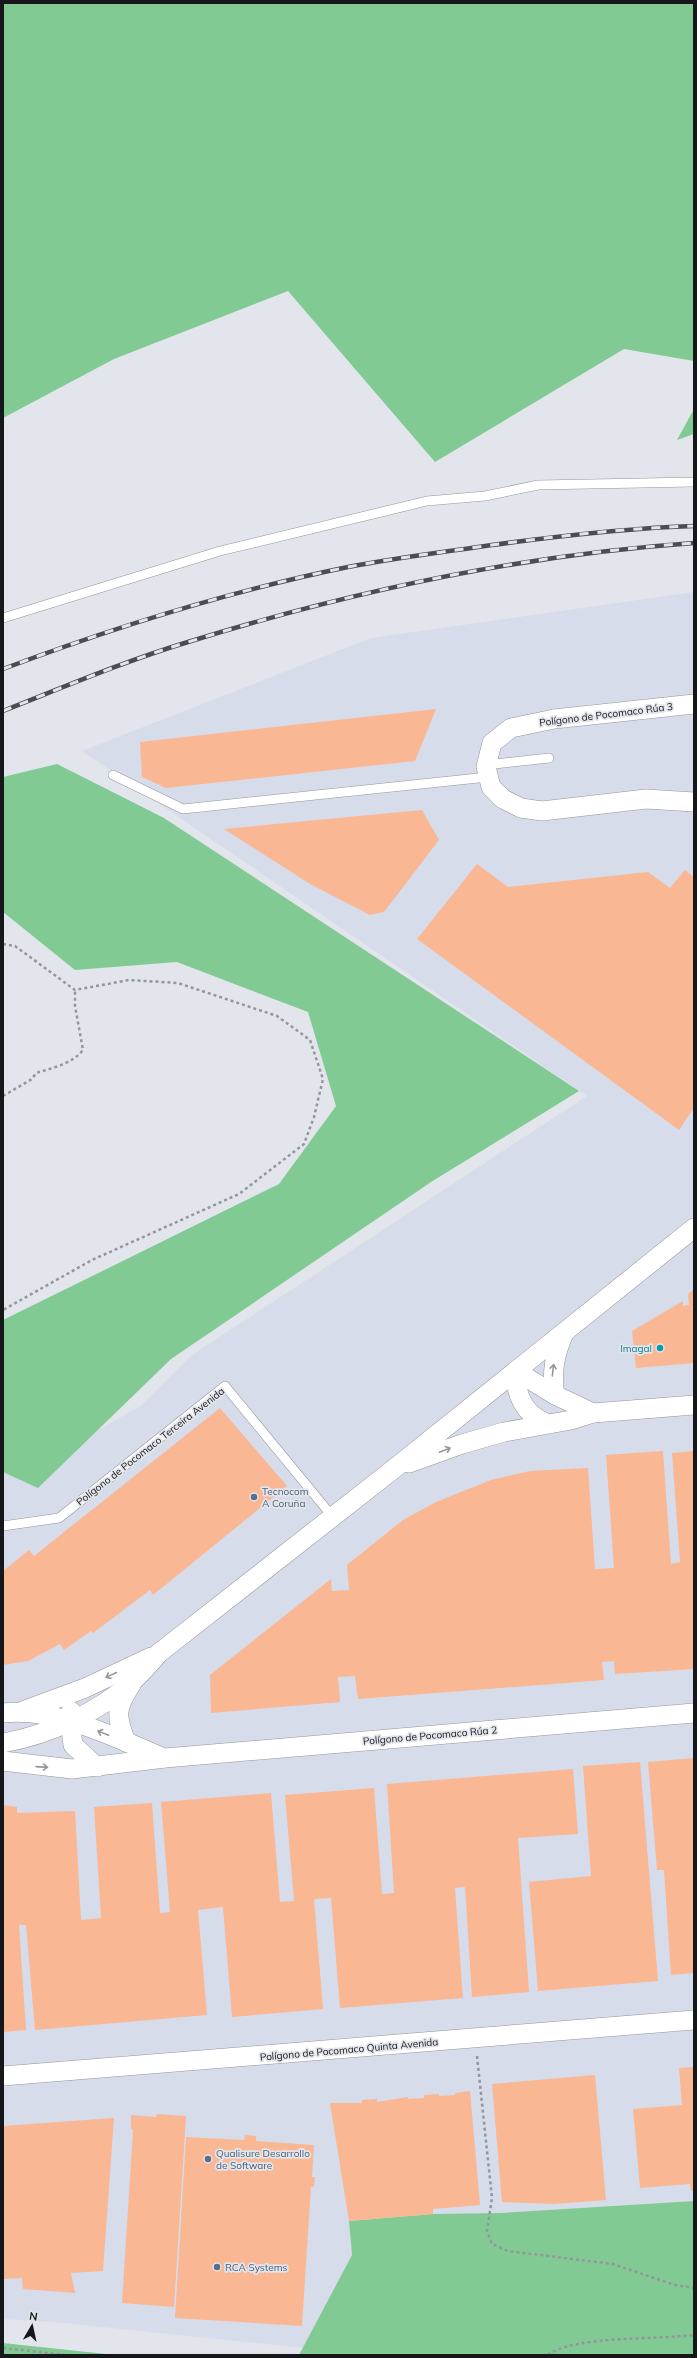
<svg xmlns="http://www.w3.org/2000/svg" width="697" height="2358" viewBox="0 0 697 2358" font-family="Mulish,sans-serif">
	<rect width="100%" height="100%" fill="#e2e5eb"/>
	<polygon fill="#d7dcea" points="694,592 694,2201 501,2213 433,2214 349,2221 352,2255 304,2348 54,2322 3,2319 3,1469 37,1464 141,1406 192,1355 587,1096 82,751 371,638"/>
	<g fill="#81ca94">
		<polygon points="3,3 694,3 694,361 624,349 435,462 288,291 114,359 3,418"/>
		<polygon points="694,409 694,434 677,440"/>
		<polygon points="57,764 164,818 579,1091 431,1182 171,1359 38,1488 3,1472 3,1320 279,1184 336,1106 308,1012 177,962 75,970 3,912 3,777"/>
		<polygon points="694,2201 694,2355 299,2355 352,2255 349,2221 433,2214 501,2213"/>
		<polygon points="3,2343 115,2355 3,2355"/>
	</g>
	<g fill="#f9b794">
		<polygon points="436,709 415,761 166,788 142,777 140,742"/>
		<polygon points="422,810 439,840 384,912 370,915 310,884 224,829"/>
		<polygon points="477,864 508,887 648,872 670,888 685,870 694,877 694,1108 679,1130 417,939"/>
		<polygon points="694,1289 694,1363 636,1368 632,1331 683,1301 683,1306 689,1305 688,1294"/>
		<polygon points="220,1408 287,1486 153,1595 150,1590 93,1633 91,1631 64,1650 60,1644 28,1661 3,1665 3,1571 29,1550 34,1556"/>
		<polygon points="663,1451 671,1564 680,1562 672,1453 694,1451 694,1669 615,1674 614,1661 602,1662 604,1680 358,1699 355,1676 338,1677 340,1702 211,1713 210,1675 331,1579 332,1591 349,1590 347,1565 403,1520 436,1502 491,1480 530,1471 588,1468 595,1569 614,1568 606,1455"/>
		<polygon points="694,1758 694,1973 671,1975 664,1870 657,1870 648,1762"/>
		<polygon points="640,1762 658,1981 538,1991 529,1882 591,1876 583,1766"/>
		<polygon points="573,1769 578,1834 518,1838 529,1992 472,1997 465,1887 455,1888 463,1998 340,2008 331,1898 314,1899 323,2009 232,2017 223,1907 198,1910 207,2015 35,2030 26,1925 19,1925 26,2030 3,2032 3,1805 17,1807 17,1813 75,1811 81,1920 101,1918 94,1807 152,1803 160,1913 170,1912 161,1802 271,1793 280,1902 294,1901 285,1795 374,1788 382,1894 394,1893 387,1784"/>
		<polygon points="694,2067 694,2191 691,2191 690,2184 640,2188 633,2109 682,2105 679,2068"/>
		<polygon points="595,2075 606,2200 554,2204 502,2202 492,2084"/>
		<polygon points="470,2091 480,2205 433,2209 433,2214 349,2221 330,2103 362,2103 362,2100 377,2099 377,2102 408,2097 408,2099 424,2098 424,2095 439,2094 439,2096 455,2095 455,2093"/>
		<polygon points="157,2114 186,2116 174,2307 122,2303 133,2130 131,2129 131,2115 156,2117"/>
		<polygon points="114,2118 103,2271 71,2273 75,2293 23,2289 22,2278 3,2279 3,2126"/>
		<polygon points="245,2135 256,2136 256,2141 314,2145 312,2177 315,2177 314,2187 311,2186 302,2326 175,2318 186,2137 244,2140"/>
	</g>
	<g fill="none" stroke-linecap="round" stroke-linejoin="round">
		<g stroke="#93969c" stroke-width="10">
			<g id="lane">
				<polyline points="3,618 220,551 427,501 485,496 538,485 694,482"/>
				<polyline points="486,765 549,758"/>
				<polyline points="113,775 183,809 488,777"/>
				<polyline points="3,1526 59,1518 225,1386 332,1516"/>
			</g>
		</g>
		<g stroke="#93969c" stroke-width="20">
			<g id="street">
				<polyline points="694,704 554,719 511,728 492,743 486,767 491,787 503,799 521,808 542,811 646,799 694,802"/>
				<path d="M564 1333C555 1354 551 1371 555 1395L593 1413"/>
				<path d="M546 1423C524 1414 515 1394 516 1371L555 1395"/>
				<polyline points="409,1463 462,1444 504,1432 571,1420 593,1413 694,1405"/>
				<polyline points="23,1711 85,1688 151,1657"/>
				<polyline points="71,1711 70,1722 73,1745 97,1767"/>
				<path d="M3 1713C56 1707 116 1738 164 1758"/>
				<path d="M126 1742C116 1716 115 1709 131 1685"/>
				<path d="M3 1743C48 1735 100 1712 134 1680 143 1672 151 1662 159 1653L395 1468 694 1228"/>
				<polyline points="3,1761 72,1769 165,1758 694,1713"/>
				<polyline points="3,2076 694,2020"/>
			</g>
		</g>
		<g stroke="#94969b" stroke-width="2.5" stroke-dasharray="3 3" stroke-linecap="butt">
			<polyline points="3,944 15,946 75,990 129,980 178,983 277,1016 310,1040 323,1079 314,1117 304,1144 239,1194 92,1260 3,1310"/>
			<path d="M3 1096 32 1079 36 1073C52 1068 72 1064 83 1050L75 1006V990"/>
			<polyline points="477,2056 492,2198 487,2231 492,2244 508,2251 613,2264 675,2285 694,2288"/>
			<polyline points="3,2348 66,2355"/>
			<path d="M548 2355C575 2335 658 2340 694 2335"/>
		</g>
		<use href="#lane" stroke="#fff" stroke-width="9"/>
		<use href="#street" stroke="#fff" stroke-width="19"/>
		<g stroke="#4c4d51" stroke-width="4.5">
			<g id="rail">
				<path d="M3 669C115 627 230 591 348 567 395 558 444 552 492 545 559 536 627 528 694 526"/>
				<path d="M3 711C64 687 125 661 188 642 353 591 521 555 694 543"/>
			</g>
		</g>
		<use href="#rail" stroke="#e2e5eb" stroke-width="3" stroke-dasharray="9" stroke-linecap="butt"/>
	</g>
	<defs><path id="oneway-shaft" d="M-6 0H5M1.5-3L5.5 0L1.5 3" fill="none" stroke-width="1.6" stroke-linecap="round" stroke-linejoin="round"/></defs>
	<g stroke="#969798">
		<use href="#oneway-shaft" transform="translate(553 1370) rotate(-83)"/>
		<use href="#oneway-shaft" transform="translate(445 1450) rotate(-21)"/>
		<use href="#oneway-shaft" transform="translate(111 1675) rotate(155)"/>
		<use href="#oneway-shaft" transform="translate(103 1733) rotate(-158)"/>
		<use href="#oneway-shaft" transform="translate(42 1767) rotate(4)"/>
	</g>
	<circle fill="#0f9aa8" stroke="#e2e5eb" stroke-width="1.5" cx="660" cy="1348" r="4"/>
	<g fill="#5c6f8a" stroke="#e2e5eb" stroke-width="1.5">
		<circle cx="254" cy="1497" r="4"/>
		<circle cx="208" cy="2159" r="4"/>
		<circle cx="217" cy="2267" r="4"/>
	</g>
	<g text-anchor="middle" stroke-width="3.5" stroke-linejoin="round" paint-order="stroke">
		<g font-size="10" fill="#16171a" stroke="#e2e5eb">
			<text transform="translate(606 714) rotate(-7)" y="4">Polígono de Pocomaco Rúa 3</text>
			<text transform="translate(150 1446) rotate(-38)" y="4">Polígono de Pocomaco Terceira Avenida</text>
			<text transform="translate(430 1735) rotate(-5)" y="4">Polígono de Pocomaco Rúa 2</text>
			<text transform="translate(349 2049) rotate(-5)" y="4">Polígono de Pocomaco Quinta Avenida</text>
		</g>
		<g font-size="10" fill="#0d838f" stroke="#e2e5eb" text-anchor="end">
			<text x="652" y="1352">Imagal</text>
		</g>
		<g font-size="10" fill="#4e5e75" stroke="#e2e5eb" text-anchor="start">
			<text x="262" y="1495">Tecnocom<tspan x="262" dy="12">A Coruña</tspan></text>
			<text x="216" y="2157">Qualisure Desarrollo<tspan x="216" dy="12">de Software</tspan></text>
			<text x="225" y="2271">RCA Systems</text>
		</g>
	</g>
	<rect width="697" height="2358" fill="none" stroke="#16171a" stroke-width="8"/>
	<g transform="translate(32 2326) rotate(9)" stroke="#e2e5eb" stroke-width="3" paint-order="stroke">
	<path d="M0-3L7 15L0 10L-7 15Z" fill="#16171a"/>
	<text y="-6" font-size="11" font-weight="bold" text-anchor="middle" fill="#16171a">N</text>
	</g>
</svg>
